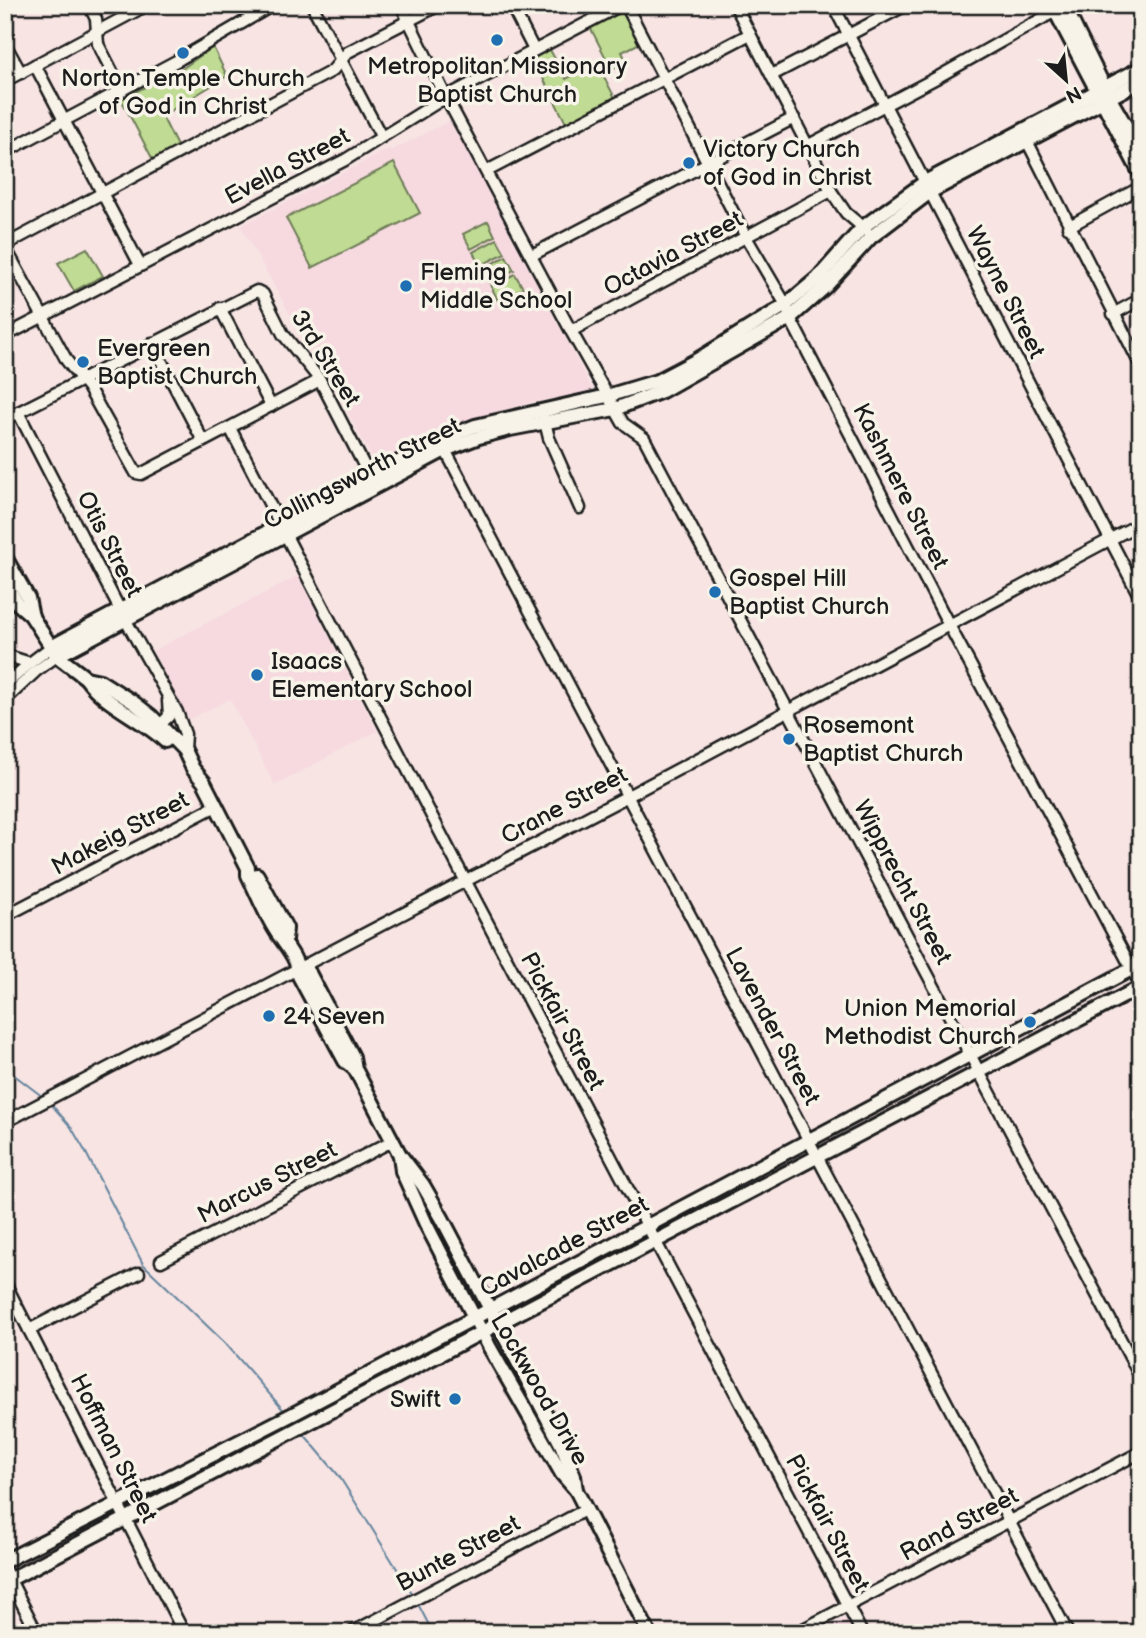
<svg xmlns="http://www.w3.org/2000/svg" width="1146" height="1638" viewBox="0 0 1146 1638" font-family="'Balsamiq Sans',sans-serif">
	<rect width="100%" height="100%" fill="#f7e4e3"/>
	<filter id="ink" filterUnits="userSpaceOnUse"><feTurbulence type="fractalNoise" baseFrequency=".0143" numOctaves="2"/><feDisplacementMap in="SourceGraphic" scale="14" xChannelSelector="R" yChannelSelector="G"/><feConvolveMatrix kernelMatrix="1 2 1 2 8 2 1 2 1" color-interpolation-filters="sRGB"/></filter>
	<g filter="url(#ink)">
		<g fill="#f7d9e0">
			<polygon points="450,121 593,391 532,402 459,422 376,465 328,375 308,346 241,226 389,149 391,151"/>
			<polygon points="298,576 377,731 275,785 230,699 189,719 153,651"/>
			<polygon points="845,1619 852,1633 817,1633"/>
		</g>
		<g fill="#c0db93" stroke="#6e7c58" stroke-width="2">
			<polygon points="623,9 640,43 622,52 627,62 612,70 590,27"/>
			<polygon points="213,47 227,76 162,116 178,148 153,160 121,99 183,68"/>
			<polygon points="549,48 566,79 597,63 615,98 566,123 532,57"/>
			<polygon points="394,163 420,213 312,268 286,218"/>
			<polygon points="488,221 495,236 471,249 463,234"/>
			<polygon points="497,239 505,253 480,266 473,252"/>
			<polygon points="87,248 103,276 74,291 58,263"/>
			<polygon points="506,256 514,270 489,283 482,269"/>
			<polygon points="515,274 523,288 498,301 491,286"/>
		</g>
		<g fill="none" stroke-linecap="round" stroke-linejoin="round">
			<g stroke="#65849d" stroke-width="2">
				<polyline points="5,1068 43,1097"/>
				<polyline points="50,1103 71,1127 85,1151 143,1264 226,1344 286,1413"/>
				<polyline points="303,1433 339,1476 414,1596"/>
				<polyline points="418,1604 433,1633"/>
			</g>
			<g stroke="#1c1c1c" stroke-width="15">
				<g id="minor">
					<polyline points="89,5 96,19 98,44 122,91"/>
					<polyline points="312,5 381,136"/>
					<polyline points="401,5 446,97 571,331 623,423 644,438 1141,1378"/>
					<polyline points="511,5 534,50"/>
					<polyline points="626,5 746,237 786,305 790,318 949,625 1141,986"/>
					<polyline points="735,5 831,191 846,213 866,230"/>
					<polyline points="833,5 1141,599"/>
					<polyline points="5,44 21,73"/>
					<polyline points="35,65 140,265"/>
					<polyline points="772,75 906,5"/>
					<polyline points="5,81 147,5"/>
					<polyline points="1024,135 1141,366"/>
					<polyline points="809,145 938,77 1059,9"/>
					<polyline points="5,152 180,59 273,5"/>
					<polyline points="487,171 750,34"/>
					<polyline points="1068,227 1141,187"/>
					<polyline points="5,245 332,71 348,52 439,5"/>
					<polyline points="5,247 67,361 88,387 136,473 141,474 320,380"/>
					<polyline points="532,255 794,118"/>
					<polyline points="220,308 271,406"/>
					<polyline points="1113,314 1141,299"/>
					<polyline points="571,331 831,191"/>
					<polyline points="5,336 345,160 446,97 621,5"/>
					<polyline points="152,343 203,441"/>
					<polyline points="18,412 120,610 177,712 185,734 184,750"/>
					<polyline points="544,418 549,438 580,508"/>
					<polyline points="5,419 257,291 263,294 283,334 320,380 372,481"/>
					<polyline points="230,428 465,880 862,1633"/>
					<polyline points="442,444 1068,1633"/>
					<polyline points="5,655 30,663"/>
					<polyline points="5,685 30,663 51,647"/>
					<polyline points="5,700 36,671 57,656"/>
					<polyline points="156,729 169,716 168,701"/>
					<polyline points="5,916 216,806"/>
					<polyline points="5,1122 626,797 1141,523"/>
					<polyline points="161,1261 392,1141"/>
					<polyline points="5,1283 184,1633"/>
					<polyline points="29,1330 139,1273"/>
					<polyline points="5,1570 37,1633"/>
					<polyline points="351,1633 585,1510"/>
					<polyline points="796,1633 1141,1452"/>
				</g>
			</g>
			<g stroke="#1c1c1c" stroke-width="18">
				<g id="major">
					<polyline points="1052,5 1141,175"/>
					<polyline points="1064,5 1109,97 1141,152"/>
					<path d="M5 557 28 598 32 617 57 656 86 678 100 681 133 702 151 716 184 750 193 769 204 782 248 868V875C257 893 265 914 276 931 285 945 298 958 299 976L345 1061 355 1069"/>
					<polyline points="5,581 17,603 32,616"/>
					<polyline points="51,647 440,440 475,426 607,396 657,381 697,360 786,305 818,278 863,227 925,182 1141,68"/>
					<polyline points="57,656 445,450 479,437 510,429 615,409 662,391 790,318 826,286 871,237 930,192 1141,81"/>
					<path d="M86 678C104 705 141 718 165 741"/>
					<polyline points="257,875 286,928 285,940"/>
					<polyline points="298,968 308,971 353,1057 355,1069 400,1155 423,1185 442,1218 561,1444 574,1476 576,1490"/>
					<polyline points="400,1155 402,1171 426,1224 490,1348 562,1474 576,1490 649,1633"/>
					<polyline points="5,1561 295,1413 1141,964"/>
					<polyline points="5,1582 1141,987"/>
				</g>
			</g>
			<use href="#minor" stroke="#f7f3e8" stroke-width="10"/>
			<use href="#major" stroke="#f7f3e8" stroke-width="12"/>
		</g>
	</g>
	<g fill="#1f6fb2" stroke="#f7f3e8" stroke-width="2.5">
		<circle cx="497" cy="40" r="7"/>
		<circle cx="183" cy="53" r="7"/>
		<circle cx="689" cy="163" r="7"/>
		<circle cx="406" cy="286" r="7"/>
		<circle cx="83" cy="362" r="7"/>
		<circle cx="715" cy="592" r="7"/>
		<circle cx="257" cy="675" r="7"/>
		<circle cx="789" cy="739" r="7"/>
		<circle cx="269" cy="1016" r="7"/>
		<circle cx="1030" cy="1022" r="7"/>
		<circle cx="455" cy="1399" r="7"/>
	</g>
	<g text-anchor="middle" stroke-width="7" stroke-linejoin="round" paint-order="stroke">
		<g font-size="24" fill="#1c1c1c" stroke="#f7f3e8" text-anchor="start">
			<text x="497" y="74" text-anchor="middle">Metropolitan Missionary<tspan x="497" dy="28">Baptist Church</tspan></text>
			<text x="183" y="86" text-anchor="middle">Norton Temple Church<tspan x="183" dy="28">of God in Christ</tspan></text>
			<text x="703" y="157">Victory Church<tspan x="703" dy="28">of God in Christ</tspan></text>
			<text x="420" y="280">Fleming<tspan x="420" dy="28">Middle School</tspan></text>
			<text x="97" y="356">Evergreen<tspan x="97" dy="28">Baptist Church</tspan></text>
			<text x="729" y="586">Gospel Hill<tspan x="729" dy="28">Baptist Church</tspan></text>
			<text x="271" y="669">Isaacs<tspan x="271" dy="28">Elementary School</tspan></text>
			<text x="803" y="733">Rosemont<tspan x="803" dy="28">Baptist Church</tspan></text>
			<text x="1016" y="1016" text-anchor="end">Union Memorial<tspan x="1016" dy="28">Methodist Church</tspan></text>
			<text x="283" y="1024">24 Seven</text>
			<text x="441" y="1407" text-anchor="end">Swift</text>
		</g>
		<g font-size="24" fill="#1c1c1c" stroke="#f7f3e8">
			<text transform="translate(287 166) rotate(-28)" y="8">Evella Street</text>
			<text transform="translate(673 253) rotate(-28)" y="8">Octavia Street</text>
			<text transform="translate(1006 292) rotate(63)" y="8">Wayne Street</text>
			<text transform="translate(326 358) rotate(58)" y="8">3rd Street</text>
			<text transform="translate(362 473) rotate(-27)" y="8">Collingsworth Street</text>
			<text transform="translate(901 486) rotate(63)" y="8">Kashmere Street</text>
			<text transform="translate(110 544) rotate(63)" y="8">Otis Street</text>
			<text transform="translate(564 805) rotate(-28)" y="8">Crane Street</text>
			<text transform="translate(120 833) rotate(-28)" y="8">Makeig Street</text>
			<text transform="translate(903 882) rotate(62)" y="8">Wipprecht Street</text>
			<text transform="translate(563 1021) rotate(62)" y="8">Pickfair Street</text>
			<text transform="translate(773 1026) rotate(62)" y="8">Lavender Street</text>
			<text transform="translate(267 1182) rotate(-27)" y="8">Marcus Street</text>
			<text transform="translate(564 1246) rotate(-28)" y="8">Cavalcade Street</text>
			<text transform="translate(540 1389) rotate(60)" y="8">Lockwood Drive</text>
			<text transform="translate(114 1448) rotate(63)" y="8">Hoffman Street</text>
			<text transform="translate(828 1523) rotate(62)" y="8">Pickfair Street</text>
			<text transform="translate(959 1524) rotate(-28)" y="8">Rand Street</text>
			<text transform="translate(458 1553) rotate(-28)" y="8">Bunte Street</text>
		</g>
	</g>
	<rect width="1146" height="1638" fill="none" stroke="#f7f3e8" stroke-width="28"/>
	<rect x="14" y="14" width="1118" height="1610" fill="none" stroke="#1c1c1c" stroke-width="2.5" filter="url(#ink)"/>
	<g transform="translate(1066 80) rotate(153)" stroke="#f7f3e8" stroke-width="5" paint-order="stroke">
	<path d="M0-5L12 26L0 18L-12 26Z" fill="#1c1c1c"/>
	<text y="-10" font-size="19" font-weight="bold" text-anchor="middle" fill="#1c1c1c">N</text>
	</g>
</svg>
